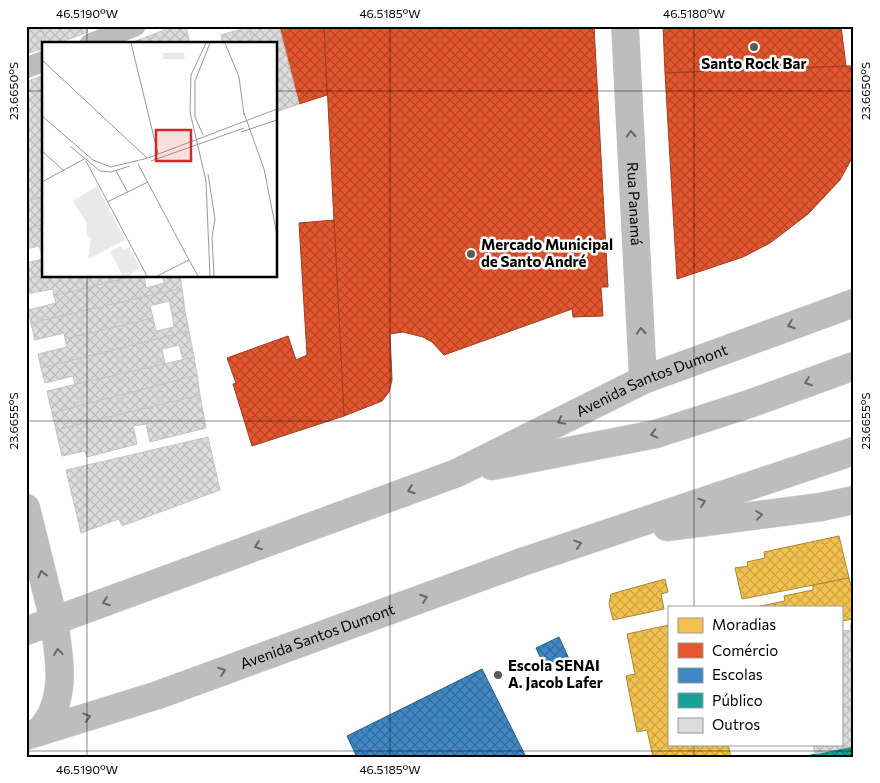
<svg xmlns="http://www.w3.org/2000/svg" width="880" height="783" viewBox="0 0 880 783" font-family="Commissioner,sans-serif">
	<defs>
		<pattern id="homes-cross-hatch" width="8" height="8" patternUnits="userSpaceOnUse" patternTransform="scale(1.25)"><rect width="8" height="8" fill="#f2c14e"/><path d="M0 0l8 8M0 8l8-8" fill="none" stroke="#cea442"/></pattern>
		<pattern id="shops-cross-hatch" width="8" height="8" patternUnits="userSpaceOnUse" patternTransform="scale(1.25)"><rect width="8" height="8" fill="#e4572e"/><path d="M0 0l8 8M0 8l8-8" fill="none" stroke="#b64625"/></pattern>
		<pattern id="schools-cross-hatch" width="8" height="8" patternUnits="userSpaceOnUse" patternTransform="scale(1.25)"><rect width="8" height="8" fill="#3f88c5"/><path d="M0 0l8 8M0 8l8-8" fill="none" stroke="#326d9e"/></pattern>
		<pattern id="public-cross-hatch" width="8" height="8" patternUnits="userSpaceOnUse" patternTransform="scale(1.25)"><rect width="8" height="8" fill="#17a398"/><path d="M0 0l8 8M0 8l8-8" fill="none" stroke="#12827a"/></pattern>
		<pattern id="building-cross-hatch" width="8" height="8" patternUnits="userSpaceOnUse" patternTransform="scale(1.25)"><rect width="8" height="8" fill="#dcdcdc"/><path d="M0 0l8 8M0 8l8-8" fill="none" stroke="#bbb"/></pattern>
	</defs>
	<rect width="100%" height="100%" fill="#fff"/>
	<g fill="url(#homes-cross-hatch)" stroke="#a98737">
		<polygon points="839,536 849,578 742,599 735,568 748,566 747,562 765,558 764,552"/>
		<polygon points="849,578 854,598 854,619 841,621 841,607 756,607 785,601 784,596 813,590 813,585"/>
		<polygon points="665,579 668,592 661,594 664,609 613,620 609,604 611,594"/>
		<polygon points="669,625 669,744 728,744 731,757 653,757 647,730 637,732 626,676 635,674 627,634"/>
	</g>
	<g fill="url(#shops-cross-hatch)" stroke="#a03d20">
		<polygon points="279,26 324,26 327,95 299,104"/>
		<polygon points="324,26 594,26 608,287 601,287 603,316 573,317 572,309 444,355 432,342 423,337 403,332 390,334 392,380 389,392 382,401 344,416"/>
		<polygon points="663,26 841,26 846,66 665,73"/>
		<polygon points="846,66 854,66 854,151 852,158 840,180 808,214 770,243 743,257 677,279 665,73"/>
		<polygon points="334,220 344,416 252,446 233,384 236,383 227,358 288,336 296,360 307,355 299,223"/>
	</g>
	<g fill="url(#schools-cross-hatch)" stroke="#2c5f8a">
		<polygon points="559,637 570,661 547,672 536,648"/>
		<polygon points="482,669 526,757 353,757 356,755 347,736"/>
	</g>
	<polygon fill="url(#public-cross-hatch)" stroke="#10726a" points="854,746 854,757 803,757 815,754"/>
	<g fill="url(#building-cross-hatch)" stroke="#c4c4c4">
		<polygon points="26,26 42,26 46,44 44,44 44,48 26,54"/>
		<polygon points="42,26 86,26 88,32 56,44 46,44"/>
		<polygon points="175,26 186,26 190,44 128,44"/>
		<polygon points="249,26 279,26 299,104 276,112 276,44 253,44"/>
		<polygon points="249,27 253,44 223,44 221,35"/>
		<polygon points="44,75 44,196 26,202 26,82"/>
		<polygon points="44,196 44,224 26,229 26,209 30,208 28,201"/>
		<polygon points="44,224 44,254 42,255 39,246 26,249 26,229"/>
		<polygon points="44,254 44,275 26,279 26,263 43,259 42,255"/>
		<polygon points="44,275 44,276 134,276 54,296 53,289 26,294 26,279"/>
		<polygon points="134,276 144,276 146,288 164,283 163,276 180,276 182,288 31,323 28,310 56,303 54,296"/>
		<polygon points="182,288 185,311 172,314 169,301 150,306 153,318 65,339 64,333 35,340 31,323"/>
		<polygon points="185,311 189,331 41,368 38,354 67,347 65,339 153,318 156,331 174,327 172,314"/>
		<polygon points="189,331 194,357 183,360 179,345 162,349 165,364 75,385 73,376 45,383 41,368"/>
		<polygon points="194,357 197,375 52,413 47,391"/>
		<polygon points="197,375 200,395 56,430 52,413"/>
		<polygon points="200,395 206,428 150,442 146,424 133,426 137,444 87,457 85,451 62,456 56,430"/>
		<polygon points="208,437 220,490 122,526 119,519 81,533 66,470"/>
		<polygon points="854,623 854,662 841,664 841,631 851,630 850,624"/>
		<polygon points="854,662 854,706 841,708 841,664"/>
		<polygon points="854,706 854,746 815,754 813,744 841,744 841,708"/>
	</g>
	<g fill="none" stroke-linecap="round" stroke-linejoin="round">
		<g stroke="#dbdbdb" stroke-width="29">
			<polyline id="primary" points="26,508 54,621"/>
		</g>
		<g stroke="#dbdbdb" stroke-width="29">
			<g id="trunk">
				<polyline points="492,466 656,434 752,403 854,366"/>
				<polyline points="667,527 821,507 854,500"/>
				<path id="s2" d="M26 631 457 473 643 380 854 303"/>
				<path d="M40 731C45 725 50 718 53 711 65 682 58 651 54 621"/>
				<path id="s3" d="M26 736 158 695 522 562 854 451"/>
			</g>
		</g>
		<g stroke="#bdbdbd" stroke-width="21">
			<polyline points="90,44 135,26"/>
			<polyline points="26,68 44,61"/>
		</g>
		<path stroke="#bdbdbd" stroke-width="28" id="s1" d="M625 26 643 380"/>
		<use href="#primary" stroke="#bdbdbd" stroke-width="28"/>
		<use href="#trunk" stroke="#bdbdbd" stroke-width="28"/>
	</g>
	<defs><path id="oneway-chevron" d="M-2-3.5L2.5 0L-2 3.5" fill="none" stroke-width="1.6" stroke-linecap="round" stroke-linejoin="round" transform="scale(1.25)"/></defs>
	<g stroke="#686868">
		<use href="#oneway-chevron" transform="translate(631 134) rotate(-93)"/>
		<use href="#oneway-chevron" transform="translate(791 325) rotate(160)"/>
		<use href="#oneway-chevron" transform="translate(641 331) rotate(-93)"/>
		<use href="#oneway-chevron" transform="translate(808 382) rotate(160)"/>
		<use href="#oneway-chevron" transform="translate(561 421) rotate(153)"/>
		<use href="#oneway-chevron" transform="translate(654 434) rotate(166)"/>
		<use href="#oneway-chevron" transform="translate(411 490) rotate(160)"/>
		<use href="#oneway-chevron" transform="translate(702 502) rotate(-19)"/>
		<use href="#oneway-chevron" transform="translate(759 515) rotate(-7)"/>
		<use href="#oneway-chevron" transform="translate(578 544) rotate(-18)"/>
		<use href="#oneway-chevron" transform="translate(258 546) rotate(160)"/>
		<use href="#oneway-chevron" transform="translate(42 574) rotate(-104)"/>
		<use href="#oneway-chevron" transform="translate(424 598) rotate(-20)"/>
		<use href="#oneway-chevron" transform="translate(106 602) rotate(160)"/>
		<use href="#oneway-chevron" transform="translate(58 652) rotate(-97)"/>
		<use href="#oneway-chevron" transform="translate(222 671) rotate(-20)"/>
		<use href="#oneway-chevron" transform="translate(87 717) rotate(-17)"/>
	</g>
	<path fill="none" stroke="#000" stroke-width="1" stroke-opacity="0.45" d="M87 26V44M390 26V757M694 26V607M26 91H44M276 91H854M87 276V757M26 421H854M694 744V757M26 751H854"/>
	<g fill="#595959" stroke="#fff" stroke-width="2">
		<circle cx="754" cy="47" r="5"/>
		<circle cx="471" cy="254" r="5"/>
		<circle cx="498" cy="675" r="5"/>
	</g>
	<g text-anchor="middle" stroke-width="5" stroke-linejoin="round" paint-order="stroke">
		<g font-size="15" font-weight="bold" fill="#000" stroke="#fff" text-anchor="start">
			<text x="754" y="69" text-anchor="middle">Santo Rock Bar</text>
			<text x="481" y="250">Mercado Municipal<tspan x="481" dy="17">de Santo André</tspan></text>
			<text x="508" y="671">Escola SENAI<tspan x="508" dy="17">A. Jacob Lafer</tspan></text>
		</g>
		<g font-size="15" fill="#000" stroke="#fff">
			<text dy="5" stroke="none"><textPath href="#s1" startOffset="178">Rua Panamá</textPath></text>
			<text dy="5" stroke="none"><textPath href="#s2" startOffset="675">Avenida Santos Dumont</textPath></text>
			<text dy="5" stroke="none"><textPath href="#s3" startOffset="308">Avenida Santos Dumont</textPath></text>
		</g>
	</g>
	<g transform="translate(42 42)">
		<rect width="235" height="235" fill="#fff"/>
		<path d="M121 11H142L143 17H121ZM55 144 83 198 46 217 49 196 44 193 45 182 31 159ZM79 204 82 208 87 205 98 226 86 234H81L68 210Z" fill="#e9e9e9"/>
		<path fill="none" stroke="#999" stroke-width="1" d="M89 1 116 112M164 1 149 33 148 70 164 139 168 234M183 1 197 35 202 73M0 18 105 116M202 71 222 127 235 193M0 74 51 118 69 125 106 116 235 67M199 90 235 78M161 93 153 75V39L168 1M28 104 58 129 69 130 88 124M0 109 21 128M44 119 105 234M109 119 202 86M96 122 147 218 115 234M74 129 86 151M166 132 173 177 170 195 172 234M0 140 42 117M65 160 106 140M147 218 156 234"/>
		<path fill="#d62828" fill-opacity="0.15" stroke="#d62828" stroke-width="2.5" d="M114 88H149V119H114Z"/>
		<rect width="235" height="235" fill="none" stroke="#000" stroke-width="2.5"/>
	</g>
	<rect width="880" height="783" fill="none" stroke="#ffffff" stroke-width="55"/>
	<rect x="668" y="606" width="175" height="140" fill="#ffffff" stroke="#999999"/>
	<rect x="678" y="618" width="25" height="15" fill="#f2c14e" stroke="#999999"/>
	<text x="712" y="630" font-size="15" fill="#000000">Moradias</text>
	<rect x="678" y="643" width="25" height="15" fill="#e4572e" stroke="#999999"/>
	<text x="712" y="656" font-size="15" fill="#000000">Comércio</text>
	<rect x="678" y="668" width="25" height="15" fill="#3f88c5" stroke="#999999"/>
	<text x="712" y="680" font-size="15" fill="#000000">Escolas</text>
	<rect x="678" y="693" width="25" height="15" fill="#17a398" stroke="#999999"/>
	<text x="712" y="706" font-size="15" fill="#000000">Público</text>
	<rect x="678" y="718" width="25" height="15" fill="#dcdcdc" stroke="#999999"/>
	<text x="712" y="730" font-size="15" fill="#000000">Outros</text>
	<rect x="28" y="28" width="824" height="728" fill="none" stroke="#000" stroke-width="2"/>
	<g font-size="12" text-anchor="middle" fill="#000">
		<text x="87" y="18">46.5190°W</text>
		<text x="390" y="18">46.5185°W</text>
		<text x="694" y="18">46.5180°W</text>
		<text transform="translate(14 91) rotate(-90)" y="4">23.6650°S</text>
		<text transform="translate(866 91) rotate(-90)" y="4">23.6650°S</text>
		<text transform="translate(14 421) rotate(-90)" y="4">23.6655°S</text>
		<text transform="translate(866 421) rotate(-90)" y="4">23.6655°S</text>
		<text x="87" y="774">46.5190°W</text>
		<text x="390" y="774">46.5185°W</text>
	</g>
</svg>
